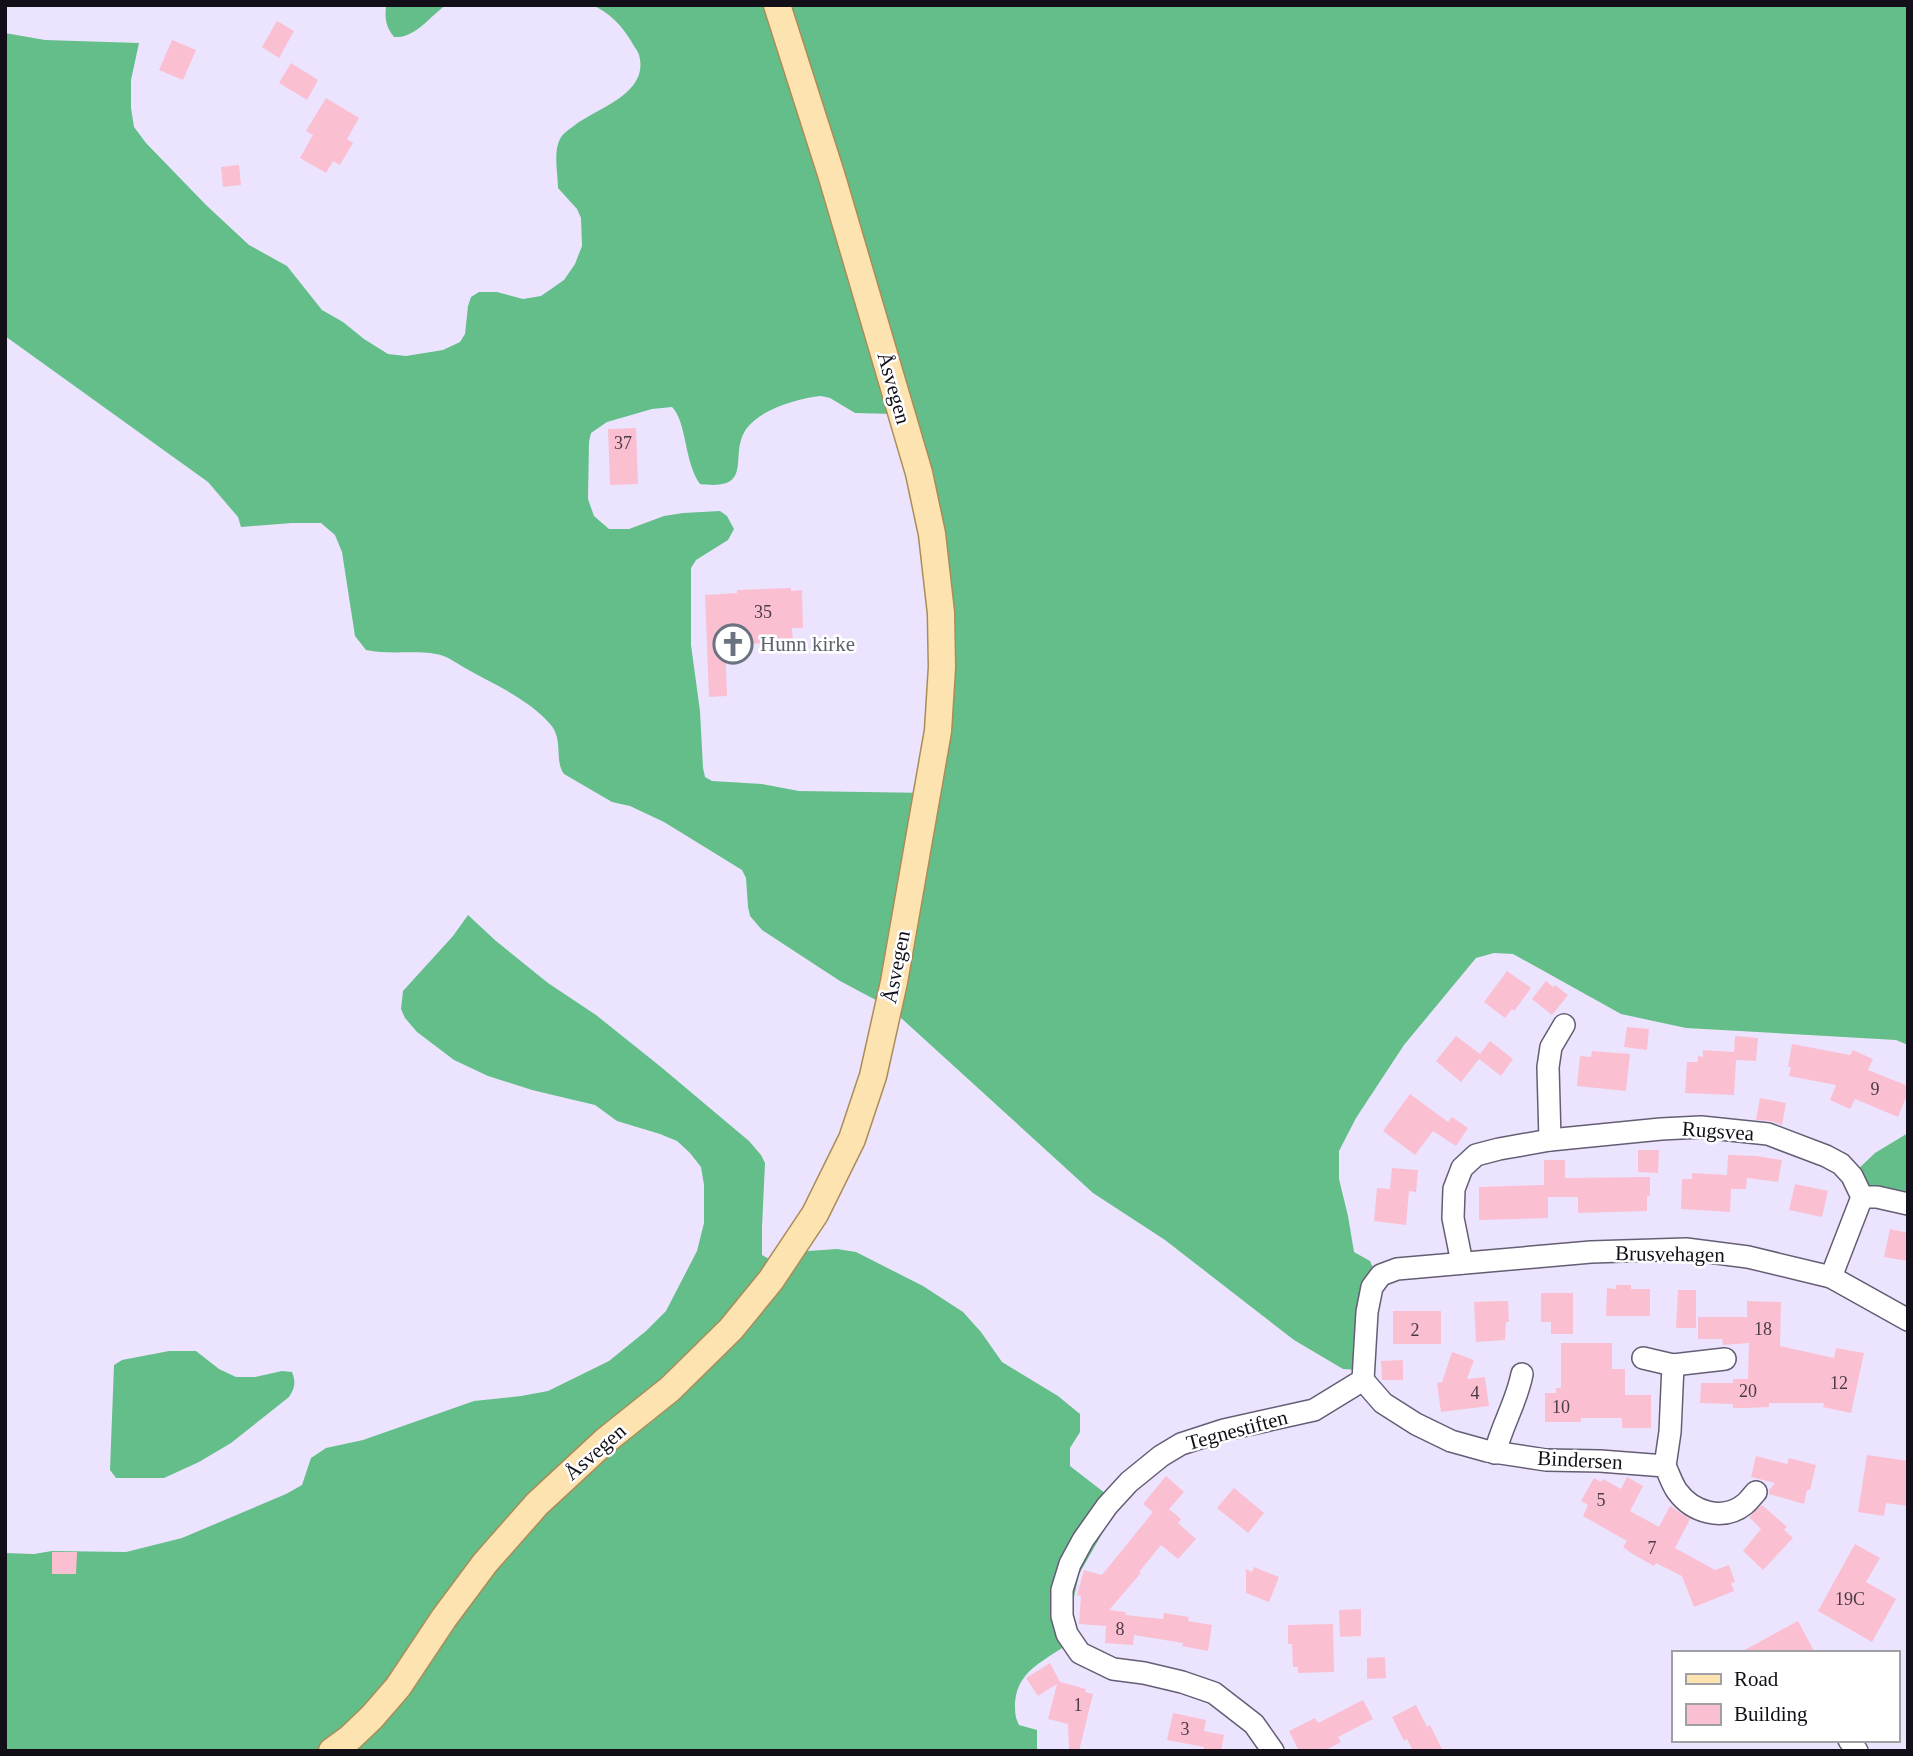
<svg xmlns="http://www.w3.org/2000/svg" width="1913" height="1756" viewBox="0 0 1913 1756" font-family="'Times New Roman',serif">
	<rect width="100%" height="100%" fill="#ece4ff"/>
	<g fill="#64be89" fill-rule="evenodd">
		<path d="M386 5H446C430 16 415 39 394 37 385 26 385 18 386 5Z"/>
		<path d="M592 5H1908V1045L1896 1040 1686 1028 1621 1014 1513 954 1494 953 1476 958 1404 1045 1356 1118 1339 1151V1179L1348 1216 1354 1252 1370 1261 1374 1270 1373 1371 1343 1369 1294 1340 1165 1240 1093 1193 889 1007 840 981 762 930 750 916 748 907 746 878 742 870 664 822 630 806 612 802 564 774C554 761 564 739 550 724 529 699 493 684 465 668 456 663 446 655 436 654 413 650 390 655 366 650L355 636 342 552 335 535 321 523H292L241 527 238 517 208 482 5 336V33L45 40 139 43 131 80V108L134 127 146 143 206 205 249 245 287 266 322 310 343 322 364 339 388 354 406 356 443 350 460 342 465 334 468 306 471 297 479 292H497L523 299 541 296 564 280 575 264 582 246 581 218 577 209 558 188C558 174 553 152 560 139 563 133 570 129 575 125 598 108 650 93 639 55 638 51 633 45 631 41 622 26 609 12 592 5ZM821 396 830 398 855 413 893 414 947 627 930 793 799 791 762 784 712 781 705 777 703 768 700 711 691 645V568L696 560 728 540 734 529 727 516 720 511 683 513 664 516 629 529H609L594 516 588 499 589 442 591 433 607 422 652 409 672 407C687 422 684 462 700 484 757 491 727 455 747 428 761 409 799 398 821 396Z"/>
		<path d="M468 915 496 941 548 983 596 1015 661 1067 749 1141 761 1155 765 1163 762 1227V1255L771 1260 790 1258 808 1251 837 1249 856 1252 923 1286 963 1312 981 1332 1002 1362 1058 1396 1080 1414V1432L1070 1448V1466L1119 1504 1079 1574 1071 1611 1065 1646C1042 1662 1017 1672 1015 1703 1015 1712 1015 1717 1019 1725L1037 1730V1751H5V1553L34 1554 52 1551 126 1552 182 1538 286 1494 302 1485 311 1458 326 1448 363 1440 474 1401 521 1396 548 1391 609 1361 646 1331 666 1311 697 1251 704 1223V1185L701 1167 690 1153 677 1141 660 1134 617 1121 595 1105 532 1090 488 1076 454 1060 417 1032 405 1018 401 1009 403 991 453 936Z"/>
		<polygon points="1908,1133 1908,1206 1859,1199 1854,1173 1875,1153"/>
		<path d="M169 1351H196L219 1369 236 1377H255L282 1371 292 1372C296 1382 295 1388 289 1397L231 1443 199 1462 164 1478H116L110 1470 114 1365 122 1360Z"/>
	</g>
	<g fill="#fabfd1">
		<polygon points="277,21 294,31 279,58 262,47"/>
		<polygon points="172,40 196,50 183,80 159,70"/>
		<polygon points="291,63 318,80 307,100 279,83"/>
		<polygon points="326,98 359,118 347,139 353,143 340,165 333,161 326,173 300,158 313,135 306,131"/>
		<polygon points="239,165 241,185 223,187 221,167"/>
		<polygon points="636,428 638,484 610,485 608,429"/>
		<polygon points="791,588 791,591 802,590 803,628 792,628 793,642 725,645 727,696 709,697 705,595 737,593 737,590"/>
		<polygon points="1507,971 1531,988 1514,1011 1512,1009 1505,1018 1484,1002"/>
		<polygon points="1546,981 1553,987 1555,985 1568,995 1552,1015 1532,999"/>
		<polygon points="1627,1027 1649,1029 1647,1050 1624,1047"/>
		<polygon points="1456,1036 1480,1054 1490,1041 1513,1059 1501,1076 1479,1059 1461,1082 1436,1061"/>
		<polygon points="1735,1036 1758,1038 1756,1061 1736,1060 1734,1095 1685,1093 1687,1062 1698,1062 1698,1056 1703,1057 1703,1050 1734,1052"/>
		<polygon points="1792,1044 1850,1055 1853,1050 1873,1059 1868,1070 1908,1086 1908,1092 1898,1117 1855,1099 1850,1109 1830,1100 1836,1085 1789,1076 1791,1067 1788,1067"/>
		<polygon points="1592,1051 1630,1054 1626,1091 1577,1086 1580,1056 1591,1057"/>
		<polygon points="1410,1094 1448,1122 1452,1117 1468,1128 1456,1146 1433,1131 1415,1155 1383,1131"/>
		<polygon points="1760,1098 1786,1103 1782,1125 1770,1121 1756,1120"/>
		<polygon points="1638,1150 1659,1150 1658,1173 1638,1172"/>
		<polygon points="1728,1155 1756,1156 1782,1160 1778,1182 1747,1178 1746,1189 1731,1189 1730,1212 1681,1209 1682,1179 1692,1179 1692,1173 1727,1175"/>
		<polygon points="1544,1160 1565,1160 1565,1178 1650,1177 1650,1196 1647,1196 1647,1211 1578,1213 1578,1197 1548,1197 1548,1218 1479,1220 1479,1187 1544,1185"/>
		<polygon points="1392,1168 1418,1170 1416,1192 1409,1191 1406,1225 1374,1221 1377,1188 1390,1189"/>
		<polygon points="1795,1184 1828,1191 1822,1217 1789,1210"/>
		<polygon points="1890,1229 1908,1233 1908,1261 1884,1257"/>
		<polygon points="1616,1285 1631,1285 1631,1289 1650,1289 1650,1316 1606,1316 1607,1288 1616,1289"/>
		<polygon points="1678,1290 1696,1290 1696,1328 1676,1328"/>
		<polygon points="1541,1293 1573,1293 1573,1334 1551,1334 1551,1322 1541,1322"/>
		<polygon points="1499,1301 1508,1301 1509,1322 1506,1322 1505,1340 1476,1342 1474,1302"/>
		<polygon points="1747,1301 1781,1302 1780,1346 1834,1358 1836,1348 1864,1353 1851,1413 1823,1407 1824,1403 1769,1403 1769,1407 1746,1408 1733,1408 1733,1404 1700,1403 1701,1383 1733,1383 1733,1379 1748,1379 1749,1343 1723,1345 1722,1339 1698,1339 1698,1317 1747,1317"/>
		<rect x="1393" y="1311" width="48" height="33"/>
		<polygon points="1561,1343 1612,1343 1612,1369 1625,1369 1625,1395 1651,1395 1651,1428 1622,1428 1622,1418 1581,1418 1581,1422 1545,1422 1545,1393 1556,1393 1556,1388 1561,1388"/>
		<polygon points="1452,1352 1474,1360 1467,1379 1485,1377 1489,1406 1441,1412 1437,1383 1442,1382"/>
		<polygon points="1403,1360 1403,1380 1382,1380 1381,1361"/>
		<polygon points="1867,1455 1908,1461 1908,1506 1886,1503 1884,1516 1858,1512"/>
		<polygon points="1756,1456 1787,1464 1789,1458 1816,1465 1810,1490 1807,1490 1804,1504 1769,1494 1769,1490 1775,1483 1751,1477"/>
		<polygon points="1166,1476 1184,1492 1169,1509 1181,1519 1178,1523 1196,1539 1178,1559 1161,1545 1139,1572 1141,1573 1109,1610 1126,1612 1125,1615 1163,1619 1164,1613 1189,1617 1188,1621 1212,1625 1208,1651 1182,1646 1183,1643 1134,1635 1133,1645 1105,1643 1106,1626 1079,1624 1081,1596 1077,1595 1084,1570 1102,1575 1153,1512 1143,1504"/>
		<polygon points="1627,1477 1643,1486 1630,1511 1659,1527 1670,1506 1690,1519 1675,1548 1715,1570 1729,1565 1735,1582 1731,1583 1734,1591 1694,1607 1682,1576 1656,1563 1654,1566 1631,1553 1623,1547 1627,1541 1583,1516 1588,1505 1581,1501 1594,1478 1601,1482 1603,1479 1621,1489"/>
		<polygon points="1234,1488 1264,1513 1248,1533 1217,1508"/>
		<polygon points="1762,1505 1787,1527 1784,1530 1793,1538 1763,1570 1743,1551 1761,1529 1749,1517"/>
		<polygon points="1855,1544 1880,1558 1866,1582 1896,1599 1872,1642 1818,1611"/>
		<polygon points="52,1552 77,1552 76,1574 52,1574"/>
		<polygon points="1254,1567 1279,1577 1269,1602 1246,1593 1246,1569 1252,1572"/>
		<polygon points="1361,1609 1361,1636 1340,1637 1339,1610"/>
		<polygon points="1798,1621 1815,1653 1739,1653"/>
		<polygon points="1333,1624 1334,1672 1298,1673 1298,1667 1293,1667 1292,1644 1288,1644 1288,1625"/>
		<polygon points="1385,1657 1386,1678 1367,1679 1367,1658"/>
		<polygon points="1050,1663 1060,1682 1086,1689 1085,1692 1093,1694 1079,1751 1069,1751 1068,1724 1048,1719 1057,1684 1038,1696 1026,1678"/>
		<polygon points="1363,1700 1373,1719 1338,1737 1341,1742 1324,1751 1299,1751 1289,1731 1315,1718 1318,1723"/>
		<polygon points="1416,1705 1427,1727 1430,1725 1443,1751 1413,1751 1407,1739 1404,1741 1392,1717"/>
		<polygon points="1173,1713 1206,1720 1204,1731 1224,1735 1221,1751 1203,1751 1204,1747 1167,1740"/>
	</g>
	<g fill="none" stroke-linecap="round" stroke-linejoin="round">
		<g stroke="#645d74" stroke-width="24">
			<g id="minor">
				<polyline points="1550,1140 1548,1067 1551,1047 1564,1025"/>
				<polyline points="1862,1197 1877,1197 1908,1204"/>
				<polyline points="1462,1263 1453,1218 1454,1189 1462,1168 1476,1155 1499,1149 1550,1140 1661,1129 1701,1127 1768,1134 1826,1156 1841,1164 1852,1176 1862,1197 1831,1277"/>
				<polyline points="1643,1358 1673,1365"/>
				<path d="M1363 1380 1383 1403 1416 1424 1451 1441 1487 1451 1546 1460 1600 1461 1665 1466C1669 1474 1672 1484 1677 1491 1692 1512 1723 1522 1745 1504 1749 1501 1752 1496 1756 1492"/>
				<path d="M1495 1453C1502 1425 1517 1401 1522 1374"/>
				<polyline points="1665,1466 1670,1432 1673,1365 1725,1359"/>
				<polyline points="1849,1740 1857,1751"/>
				<polyline points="1273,1751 1254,1724 1214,1693 1182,1682 1144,1673 1113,1669 1080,1653 1067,1634 1062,1616 1062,1590 1070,1564 1083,1540 1107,1506 1129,1482 1161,1456 1181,1444 1224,1430 1314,1410 1363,1380 1367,1312 1372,1287 1381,1275 1397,1269 1591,1252 1686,1249 1748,1257 1831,1277 1908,1320"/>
			</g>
		</g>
		<g stroke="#aa8c59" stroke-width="29">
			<polyline id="major" points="332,1751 350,1738 372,1717 398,1687 444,1618 485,1563 537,1504 605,1441 670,1389 731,1329 771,1280 815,1214 852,1139 873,1076 894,982 938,731 942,667 941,613 932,534 919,473 832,177 777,5"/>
		</g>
		<use href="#minor" stroke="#fff" stroke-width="21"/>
		<use href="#major" stroke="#fde3b0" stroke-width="26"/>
	</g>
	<defs>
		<g id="church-ring" transform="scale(2.0125)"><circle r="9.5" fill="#fff" stroke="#6b7280" stroke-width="1.5"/><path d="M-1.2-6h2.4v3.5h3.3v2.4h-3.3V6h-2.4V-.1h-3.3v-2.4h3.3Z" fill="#6b7280"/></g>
	</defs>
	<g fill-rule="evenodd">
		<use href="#church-ring" x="733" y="644"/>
	</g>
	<g text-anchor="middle" stroke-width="5" stroke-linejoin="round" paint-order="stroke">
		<g font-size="18" fill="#4c3b46">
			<text x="623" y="449">37</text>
			<text x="763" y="618">35</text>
			<text x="1875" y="1095">9</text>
			<text x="1763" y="1335">18</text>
			<text x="1415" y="1336">2</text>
			<text x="1839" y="1389">12</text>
			<text x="1748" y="1397">20</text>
			<text x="1475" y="1399">4</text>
			<text x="1561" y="1413">10</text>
			<text x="1601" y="1506">5</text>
			<text x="1652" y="1554">7</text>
			<text x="1850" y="1605">19C</text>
			<text x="1120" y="1635">8</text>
			<text x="1078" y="1711">1</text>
			<text x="1185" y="1735">3</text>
		</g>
		<g font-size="21" fill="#120f18" stroke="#fff">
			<text transform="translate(894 388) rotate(74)" y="7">Åsvegen</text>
			<text transform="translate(896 967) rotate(-79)" y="7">Åsvegen</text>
			<text transform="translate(1718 1131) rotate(4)" y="7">Rugsvea</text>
			<text transform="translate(1670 1254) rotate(1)" y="7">Brusvehagen</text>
			<text transform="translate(1237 1430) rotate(-15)" y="7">Tegnestiften</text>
			<text transform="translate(595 1452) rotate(-41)" y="7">Åsvegen</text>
			<text transform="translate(1580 1460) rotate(3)" y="7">Bindersen</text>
		</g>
		<g font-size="21" fill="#5b616d" stroke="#fff" text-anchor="start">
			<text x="760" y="651">Hunn kirke</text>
		</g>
	</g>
	<rect width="1913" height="1756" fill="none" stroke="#120f18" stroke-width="14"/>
	<rect x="1672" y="1651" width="228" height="91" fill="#ffffff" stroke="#a09fa3" stroke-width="2"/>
	<rect x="1686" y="1674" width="35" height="10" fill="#fde3b0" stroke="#a09fa3" stroke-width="2"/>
	<text x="1734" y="1686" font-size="21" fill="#120f18">Road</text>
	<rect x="1686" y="1704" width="35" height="21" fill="#fabfd1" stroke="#a09fa3" stroke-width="2"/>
	<text x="1734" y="1721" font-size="21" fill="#120f18">Building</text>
</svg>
